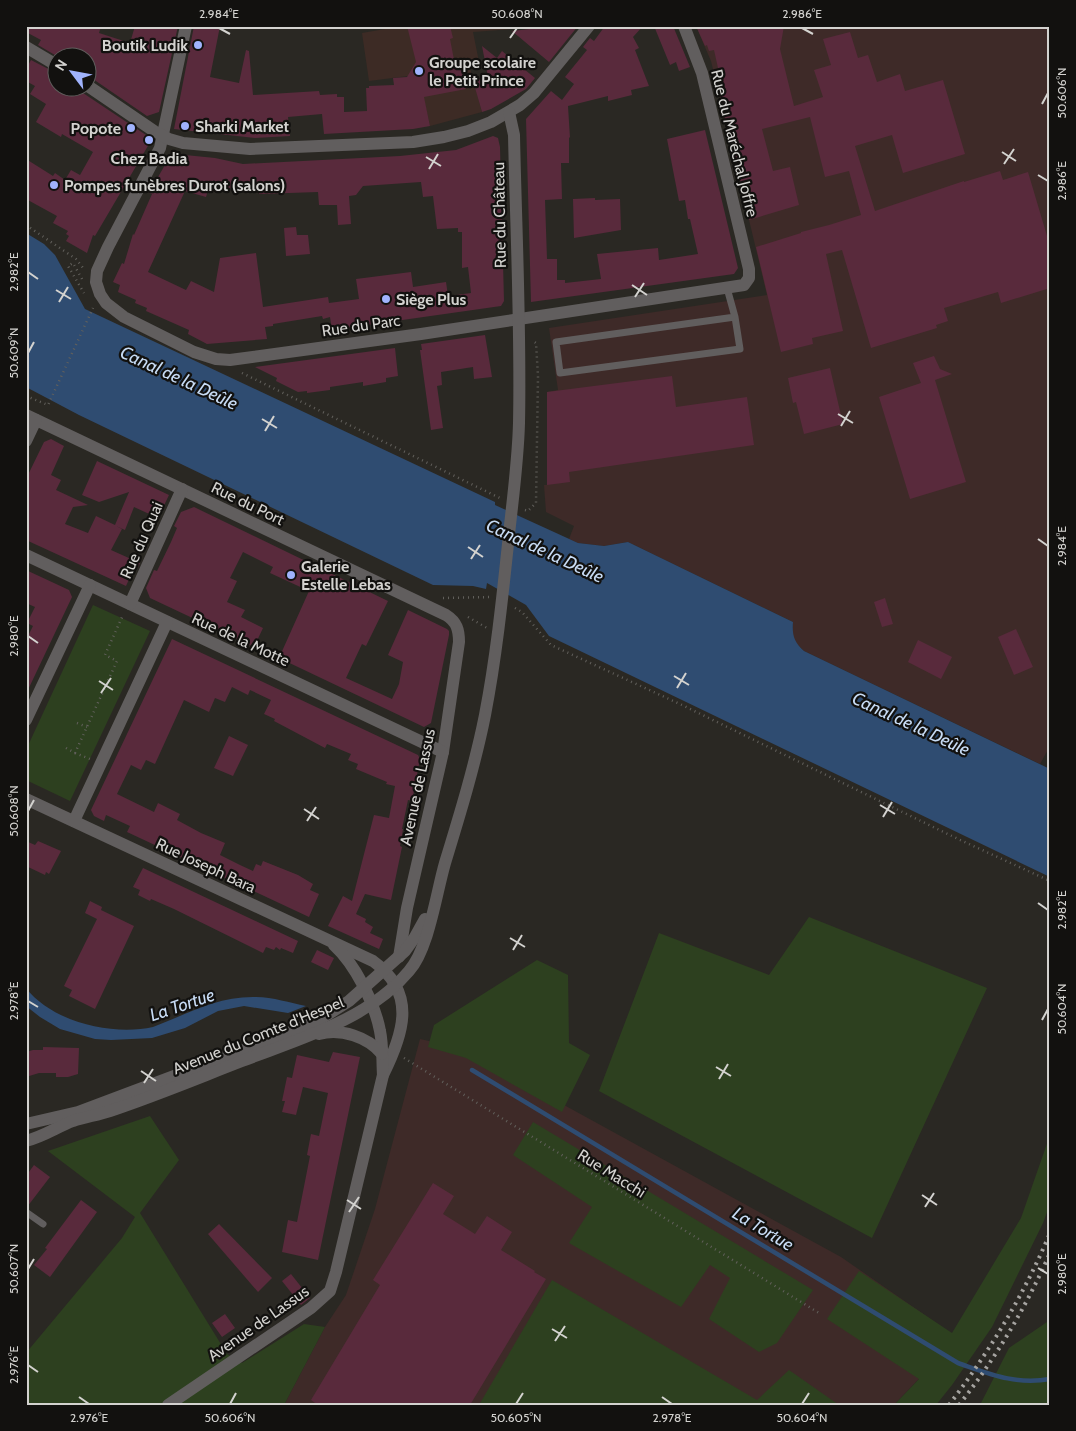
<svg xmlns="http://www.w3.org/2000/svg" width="1076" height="1431" viewBox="0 0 1076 1431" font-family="Cabin,sans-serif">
	<rect width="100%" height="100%" fill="#2a2823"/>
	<g fill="#3e2a28">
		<polygon points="696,26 1050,26 1050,746 1040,764 804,651 796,643 792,634 793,622 628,542 604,546 578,543 569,539 574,526 546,512 544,485 547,485 547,392 558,390 549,328 767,295 711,61"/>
		<polygon points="420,1039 460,1048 841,1257 952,1334 934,1363 894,1405 284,1405 325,1327 346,1295 375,1209"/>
	</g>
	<polygon fill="#3d2b25" points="402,26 552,26 473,32 479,62 469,65 482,112 430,126 419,78 408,76 369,81 362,33"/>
	<g fill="#2d401f">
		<polygon points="93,605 150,631 70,801 26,780 26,750"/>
		<polygon points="809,917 987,988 872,1238 599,1091 659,933 769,975"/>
		<polygon points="537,960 568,975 569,1043 590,1055 562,1112 466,1058 428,1047 434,1025"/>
		<polygon points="150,1116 179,1160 140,1213 227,1354 242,1363 304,1324 325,1327 284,1405 26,1405 26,1353 122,1238 135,1217 48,1151"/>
		<polygon points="533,1122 813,1290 777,1343 759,1352 709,1319 730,1278 710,1265 681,1307 569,1243 592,1207 513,1155"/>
		<polygon points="1050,1135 1050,1204 1043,1223 992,1327 952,1385 936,1405 894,1405 919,1379 827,1319 859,1271 952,1333 1021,1218"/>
		<polygon points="552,1280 757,1400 789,1370 839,1405 479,1405"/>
		<polygon points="1050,1320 1050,1405 980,1405 1009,1348"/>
	</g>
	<g fill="#2f4c71">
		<path d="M26 233 44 244 55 255 85 309 495 502V505L578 543 604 546 628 542 793 622C792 635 794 642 804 651L1050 769V877L549 636 526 605 487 583 486 589 473 586 433 585 79 415 26 387Z"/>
		<path d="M26 988C52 1022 112 1036 153 1027 188 1014 217 996 256 997 273 997 290 1003 306 1006L288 1013 244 1006 218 1011 185 1028 152 1038 111 1040 95 1039 60 1029 40 1017 26 1006Z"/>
	</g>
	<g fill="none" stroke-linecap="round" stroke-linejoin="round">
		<path stroke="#2f4c71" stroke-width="4.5" d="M472 1070 958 1363C990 1374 1015 1385 1050 1379"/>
	</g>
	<g fill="#592a3c" fill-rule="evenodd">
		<polygon points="26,26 101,26 99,33 130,43 135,26 178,26 159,112 147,116 93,79 88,78 88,58 60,58 38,45 41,40 26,32"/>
		<polygon points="194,26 220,26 210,77 239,83 246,50 249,51 253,95 319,91 320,95 337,94 337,97 344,97 344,112 367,111 366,88 369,88 369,86 394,85 393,78 407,77 416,62 407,26 450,26 453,38 450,39 456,70 461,69 466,89 424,97 430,126 413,129 324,134 322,114 288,117 290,136 255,138 174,129"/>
		<polygon points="555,26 578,26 549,62 512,31"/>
		<polygon points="605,26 643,26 633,37 639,48 635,50 649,86 631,90 632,95 608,101 608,96 568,106 570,138 569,137 569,163 561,163 562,199 545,200 547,259 557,259 557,280 565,280 565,283 601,279 597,254 658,248 659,260 698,254 690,219 688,219 685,200 679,201 667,139 705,130 738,268 734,274 531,302 526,119 551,91 562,100 574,84 565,77 587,50 583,47 590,38 594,41"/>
		<polygon points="654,26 673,26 690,67 679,71 676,62 670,65"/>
		<polygon points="696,26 784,26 780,49 794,106 823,97 814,70 831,65 823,39 850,32 858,58 868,55 877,82 900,74 905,91 943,80 965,154 903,173 892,135 855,146 875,211 964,181 964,182 1000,171 1003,180 1028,172 1050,246 1050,288 1001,303 998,292 944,308 948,321 936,325 937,328 871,348 842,250 826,254 843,331 812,338 813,344 781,352 756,247 801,233 801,232 829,225 861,215 849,171 825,177 810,117 762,129 773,171 790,167 799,205 749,220 720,96 724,95 714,50 709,51 707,45 705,46"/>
		<polygon points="482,46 497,58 502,51 535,78 526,89 491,109 482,112 473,81 488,77"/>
		<polygon points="31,60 58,74 58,88 80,88 83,93 152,139 95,236 93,235 87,253 66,241 69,236 66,234 68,231 53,223 57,216 26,199 26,159 53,176 55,173 65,180 71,170 80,175 93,152 62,134 61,137 36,122 46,104 30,94 35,86 26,81 26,69"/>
		<path d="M493 136 498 138 500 147 504 301 501 306 332 330 330 317 323 319 322 316 273 324V326L265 327 267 339 207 344 188 334 189 330 146 311 147 308 135 303 136 300 118 292 120 285 113 282 122 263 124 264 133 234 134 235 152 194 149 193 170 156 175 154 215 158 243 164 400 156 456 150ZM421 182 423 197 433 196 437 229 458 228V232H462V268L468 267 471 293 448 296 446 282 413 287 411 272 356 279 359 299 329 303 328 297 263 307 256 253 220 258 214 292 191 281 186 290 148 272 185 191 206 197 209 187 244 189V193L259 192V194L318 192 319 205H337L338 225 351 224 349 196 356 195 363 186Z"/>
		<polygon points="595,198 595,200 620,199 621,230 574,238 573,199"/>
		<polygon points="296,227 297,235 308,235 310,254 286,256 284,228"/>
		<polygon points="485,335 492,377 474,379 473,367 441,372 442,385 437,386 443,428 431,430 420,350 422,350 421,344"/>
		<polygon points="395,348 398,376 386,378 386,382 363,386 363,382 330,387 330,390 307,393 307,391 298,392 276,381 277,378 255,367"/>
		<polygon points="934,356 940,369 952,374 935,380 966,482 910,499 879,397 921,383 913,363"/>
		<polygon points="830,368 843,424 804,434 796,402 793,403 788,378"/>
		<polygon points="672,376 676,407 747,397 754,445 569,472 570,482 547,485 547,392"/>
		<polygon points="51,439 64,446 51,475 61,480 56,490 88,505 73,507 65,524 88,533 96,516 115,525 129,492 99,502 82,495 97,461 169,495 158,518 134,507 125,530 116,526 122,529 111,550 140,563 138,567 136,564 126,586 26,540 26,479 44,442"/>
		<polygon points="194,507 388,601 366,646 362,644 346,678 392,699 399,684 403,662 388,655 408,610 447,629 449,631 449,635 431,723 424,727 279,658 309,591 270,573 273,567 243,552 230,578 237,581 227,602 245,610 241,617 263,628 254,647 150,598 146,588 154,570 157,571 171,542 177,528 174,526 181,512"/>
		<polygon points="26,570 69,590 72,597 26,694 26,640 33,626 27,623 35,607 26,603"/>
		<polygon points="885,598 893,624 882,627 874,602"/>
		<polygon points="1016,629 1033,667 1014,675 998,637"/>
		<polygon points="172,639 418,755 420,759 412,801 408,800 402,829 403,829 400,846 402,847 391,900 365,894 356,914 366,919 365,922 373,927 370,933 383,939 379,949 328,926 343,896 352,901 374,815 389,818 395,786 386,784 387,782 356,769 358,764 348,760 351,754 327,744 325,748 274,721 275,719 264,714 271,700 250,690 248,695 232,687 225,702 215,698 209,712 184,700 155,764 146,760 141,770 131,765 117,794 154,812 158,803 180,814 177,820 201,833 225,843 220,855 240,865 253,871 256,864 261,866 263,861 298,875 313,884 310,890 319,894 309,917 127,832 130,826 106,815 104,821 94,816 91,810"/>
		<polygon points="918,640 952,657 941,679 908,662"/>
		<polygon points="229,736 248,745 233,776 214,768"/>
		<polygon points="26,841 35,845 38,841 61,851 49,874 46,872 45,875 26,866"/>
		<polygon points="143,868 298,941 293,953 281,948 280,950 276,947 274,950 266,947 263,953 174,909 151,899 150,901 138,895 140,890 133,887"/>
		<polygon points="90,901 102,907 101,910 134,926 95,1009 69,996 72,990 64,986 97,919 85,913"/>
		<polygon points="317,950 334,958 328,970 311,962"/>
		<polygon points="43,1047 79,1048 78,1074 68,1077 56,1077 56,1073 39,1073 26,1077 26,1052 33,1050 43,1050"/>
		<polygon points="333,1052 360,1057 318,1260 282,1252 288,1220 297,1222 310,1156 307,1155 311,1134 319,1136 328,1093 303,1087 296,1115 282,1112 285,1101 282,1101 287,1077 292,1078 297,1055 329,1062"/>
		<polygon points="34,1165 50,1177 27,1207 26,1176"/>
		<polygon points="433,1183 454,1196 443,1214 475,1234 487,1216 512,1232 501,1250 535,1271 534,1272 546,1279 470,1405 318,1405 311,1400 380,1285 373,1280"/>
		<polygon points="81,1200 97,1212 50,1277 34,1265 47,1249 45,1248"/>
		<polygon points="219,1224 272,1278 258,1292 208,1234"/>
		<polygon points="291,1274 310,1298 301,1305 282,1281"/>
		<polygon points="225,1314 235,1328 222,1337 212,1323"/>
	</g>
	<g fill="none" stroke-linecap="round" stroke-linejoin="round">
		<g stroke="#62605c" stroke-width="2.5" stroke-dasharray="1 4" stroke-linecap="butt">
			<polyline points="270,26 273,28 285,26"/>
			<polyline points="371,26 372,26"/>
			<polyline points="26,225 76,259 84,269"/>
			<polyline points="82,279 73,263 68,266 84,293"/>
			<polyline points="242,373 500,498"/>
			<polyline points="26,396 48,405 93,308"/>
			<polyline points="525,510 528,511 536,503 538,376 536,343 532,340"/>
			<polyline points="443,598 490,597"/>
			<polyline points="515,608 522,612 551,645 682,705 958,839 1050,881"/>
			<polyline points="468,617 487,628"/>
			<polyline points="77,723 87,727"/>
			<polyline points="66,748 75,753 117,661 105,655 123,615"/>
			<polyline points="75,753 90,759"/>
			<polyline points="404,1058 819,1313"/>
		</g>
		<g stroke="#615e5e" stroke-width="7">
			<polyline points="727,288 735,317 740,349 560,373 556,342 735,317"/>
			<polyline points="26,1212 43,1224"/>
		</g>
		<g stroke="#615e5e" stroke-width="12">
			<polyline points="186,26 160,148 108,247 97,271 96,282 100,294 106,303 124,317 194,352 216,359 230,360 421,334 744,285 749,278 749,269 702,73 684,26"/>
			<path d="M26 415 446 615C457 622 459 630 459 642L443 752 407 908 399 957"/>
			<polyline points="26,441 36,420"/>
			<polyline points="26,555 443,752"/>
			<polyline points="130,604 182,489"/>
			<polyline points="26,720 90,585"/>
			<path d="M26 799 373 961C417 993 404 1033 383 1075L336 1272 330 1291 311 1308 168 1405"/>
			<polyline points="74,821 167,622"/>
			<path d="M334 945C355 964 375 1004 380 1031 383 1045 382 1060 383 1075"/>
			<path d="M319 1034C341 1028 368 1037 382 1054"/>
		</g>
		<g stroke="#615e5e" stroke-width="12">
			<polyline points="26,47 58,66"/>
			<polyline points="88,86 154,131 169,139 183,143 250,149 413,142 444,137 468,131 491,122 520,105 534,93 589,26"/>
			<polyline points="26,1124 78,1112 288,1033 319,1020 349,1001 405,951 415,937 425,919"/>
			<path d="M26 1141C43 1137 57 1127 73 1121 85 1117 98 1115 110 1111 155 1096 198 1078 242 1061 299 1039 368 1020 409 971 429 948 436 894 445 863 460 814 475 765 485 715 496 658 502 601 508 544 512 504 518 463 519 423 521 327 516 231 514 135L509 112"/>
		</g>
		<g stroke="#a6a4a1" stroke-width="4" stroke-dasharray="2.5 5" stroke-linecap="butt">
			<path d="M949 1405C989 1352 1024 1295 1050 1233"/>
			<path d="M959 1405C996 1358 1026 1307 1050 1253"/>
		</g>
	</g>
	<path fill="none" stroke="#d3d2cf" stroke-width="2" d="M219 28 230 34M802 28 813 34M510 38 517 28M1042 104 1048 93M1002 152 1016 161M426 157 441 166M1004 164 1014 149M429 169 438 154M1038 175 1048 181M28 272 38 279M632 285 647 295M56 290 71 299M635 297 644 283M59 302 68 287M28 353 34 342M838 414 853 423M262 419 277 428M841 426 850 411M265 431 274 416M1038 539 1048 546M468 547 483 557M471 559 480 545M28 636 38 643M674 676 689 685M99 681 113 690M677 688 686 673M101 693 111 678M880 805 895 814M304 809 319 819M28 811 34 800M883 817 892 802M307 821 316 807M1038 903 1048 910M510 938 525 947M513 950 522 935M28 1001 38 1007M1042 1020 1048 1009M716 1067 731 1076M141 1071 156 1081M719 1079 728 1064M144 1083 153 1069M922 1195 937 1205M347 1200 361 1209M925 1207 934 1193M349 1212 359 1197M1038 1268 1048 1274M28 1269 34 1259M552 1329 567 1338M555 1341 565 1326M28 1365 38 1372M79 1397 89 1404M662 1397 672 1404M230 1404 236 1393M516 1404 523 1393M802 1404 809 1393"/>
	<g fill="#a0b3fd" stroke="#12110f" stroke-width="2">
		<circle cx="198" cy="45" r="5"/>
		<circle cx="419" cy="71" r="5"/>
		<circle cx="185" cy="126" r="5"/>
		<circle cx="131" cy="128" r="5"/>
		<circle cx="149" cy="140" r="5"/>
		<circle cx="54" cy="185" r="5"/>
		<circle cx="386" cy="299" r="5"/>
		<circle cx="291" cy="575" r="5"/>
	</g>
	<g text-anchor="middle" stroke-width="4.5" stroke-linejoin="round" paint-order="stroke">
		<g font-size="16" font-weight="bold" fill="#d3d2cf" stroke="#12110f" text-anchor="start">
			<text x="188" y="51" text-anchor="end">Boutik Ludik</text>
			<text x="429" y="68">Groupe scolaire<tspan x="429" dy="18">le Petit Prince</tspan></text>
			<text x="195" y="132">Sharki Market</text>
			<text x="121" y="134" text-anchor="end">Popote</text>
			<text x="149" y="164" text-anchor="middle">Chez Badia</text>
			<text x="64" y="191">Pompes funèbres Durot (salons)</text>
			<text x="396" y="305">Siège Plus</text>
			<text x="301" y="572">Galerie<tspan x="301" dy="18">Estelle Lebas</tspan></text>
		</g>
		<g font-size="16" fill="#d3d2cf" stroke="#12110f">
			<text transform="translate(735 143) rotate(76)" y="6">Rue du Maréchal Joffre</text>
			<text transform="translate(499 215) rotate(-91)" y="6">Rue du Château</text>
			<text transform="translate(361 325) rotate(-8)" y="6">Rue du Parc</text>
			<text transform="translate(248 503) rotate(26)" y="6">Rue du Port</text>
			<text transform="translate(141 540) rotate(-66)" y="6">Rue du Quai</text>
			<text transform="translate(241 639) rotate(25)" y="6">Rue de la Motte</text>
			<text transform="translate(417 787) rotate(-78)" y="6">Avenue de Lassus</text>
			<text transform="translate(206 865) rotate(25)" y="6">Rue Joseph Bara</text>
			<text transform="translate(258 1035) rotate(-22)" y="6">Avenue du Comte d'Hespel</text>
			<text transform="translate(612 1173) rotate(32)" y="6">Rue Macchi</text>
			<text transform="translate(258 1323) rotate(-35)" y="6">Avenue de Lassus</text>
		</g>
		<g font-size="18" font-style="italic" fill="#c7dbf4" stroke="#12110f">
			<text transform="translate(179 378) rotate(25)" y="6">Canal de la Deûle</text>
			<text transform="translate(545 551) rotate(25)" y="6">Canal de la Deûle</text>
			<text transform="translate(911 724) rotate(25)" y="6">Canal de la Deûle</text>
			<text transform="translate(182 1005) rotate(-19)" y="6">La Tortue</text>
			<text transform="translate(763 1229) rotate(31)" y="6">La Tortue</text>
		</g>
	</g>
	<rect width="1076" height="1431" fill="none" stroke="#12110f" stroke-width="55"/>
	<g transform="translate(72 72) rotate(302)"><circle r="24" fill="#12110f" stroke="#5f5e5c"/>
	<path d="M0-4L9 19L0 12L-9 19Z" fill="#a0b3fd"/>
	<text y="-8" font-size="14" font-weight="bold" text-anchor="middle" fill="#d3d2cf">N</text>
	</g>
	<rect x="28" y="28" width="1020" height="1376" fill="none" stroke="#d3d2cf" stroke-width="2"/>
	<g font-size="12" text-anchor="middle" fill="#d3d2cf">
		<text x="219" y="18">2.984°E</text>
		<text x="517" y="18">50.608°N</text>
		<text x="802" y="18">2.986°E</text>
		<text transform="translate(1062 93) rotate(-90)" y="4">50.606°N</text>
		<text transform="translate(1062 181) rotate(-90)" y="4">2.986°E</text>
		<text transform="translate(14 272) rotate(-90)" y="4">2.982°E</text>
		<text transform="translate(14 353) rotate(-90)" y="4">50.609°N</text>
		<text transform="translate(1062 546) rotate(-90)" y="4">2.984°E</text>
		<text transform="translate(14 636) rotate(-90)" y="4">2.980°E</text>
		<text transform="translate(14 811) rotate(-90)" y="4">50.608°N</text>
		<text transform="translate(1062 910) rotate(-90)" y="4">2.982°E</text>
		<text transform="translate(14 1001) rotate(-90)" y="4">2.978°E</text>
		<text transform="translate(1062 1009) rotate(-90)" y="4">50.604°N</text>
		<text transform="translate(14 1269) rotate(-90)" y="4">50.607°N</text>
		<text transform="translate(1062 1274) rotate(-90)" y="4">2.980°E</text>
		<text transform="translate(14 1365) rotate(-90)" y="4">2.976°E</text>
		<text x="89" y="1422">2.976°E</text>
		<text x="230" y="1422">50.606°N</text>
		<text x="516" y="1422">50.605°N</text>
		<text x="672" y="1422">2.978°E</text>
		<text x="802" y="1422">50.604°N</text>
	</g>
</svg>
